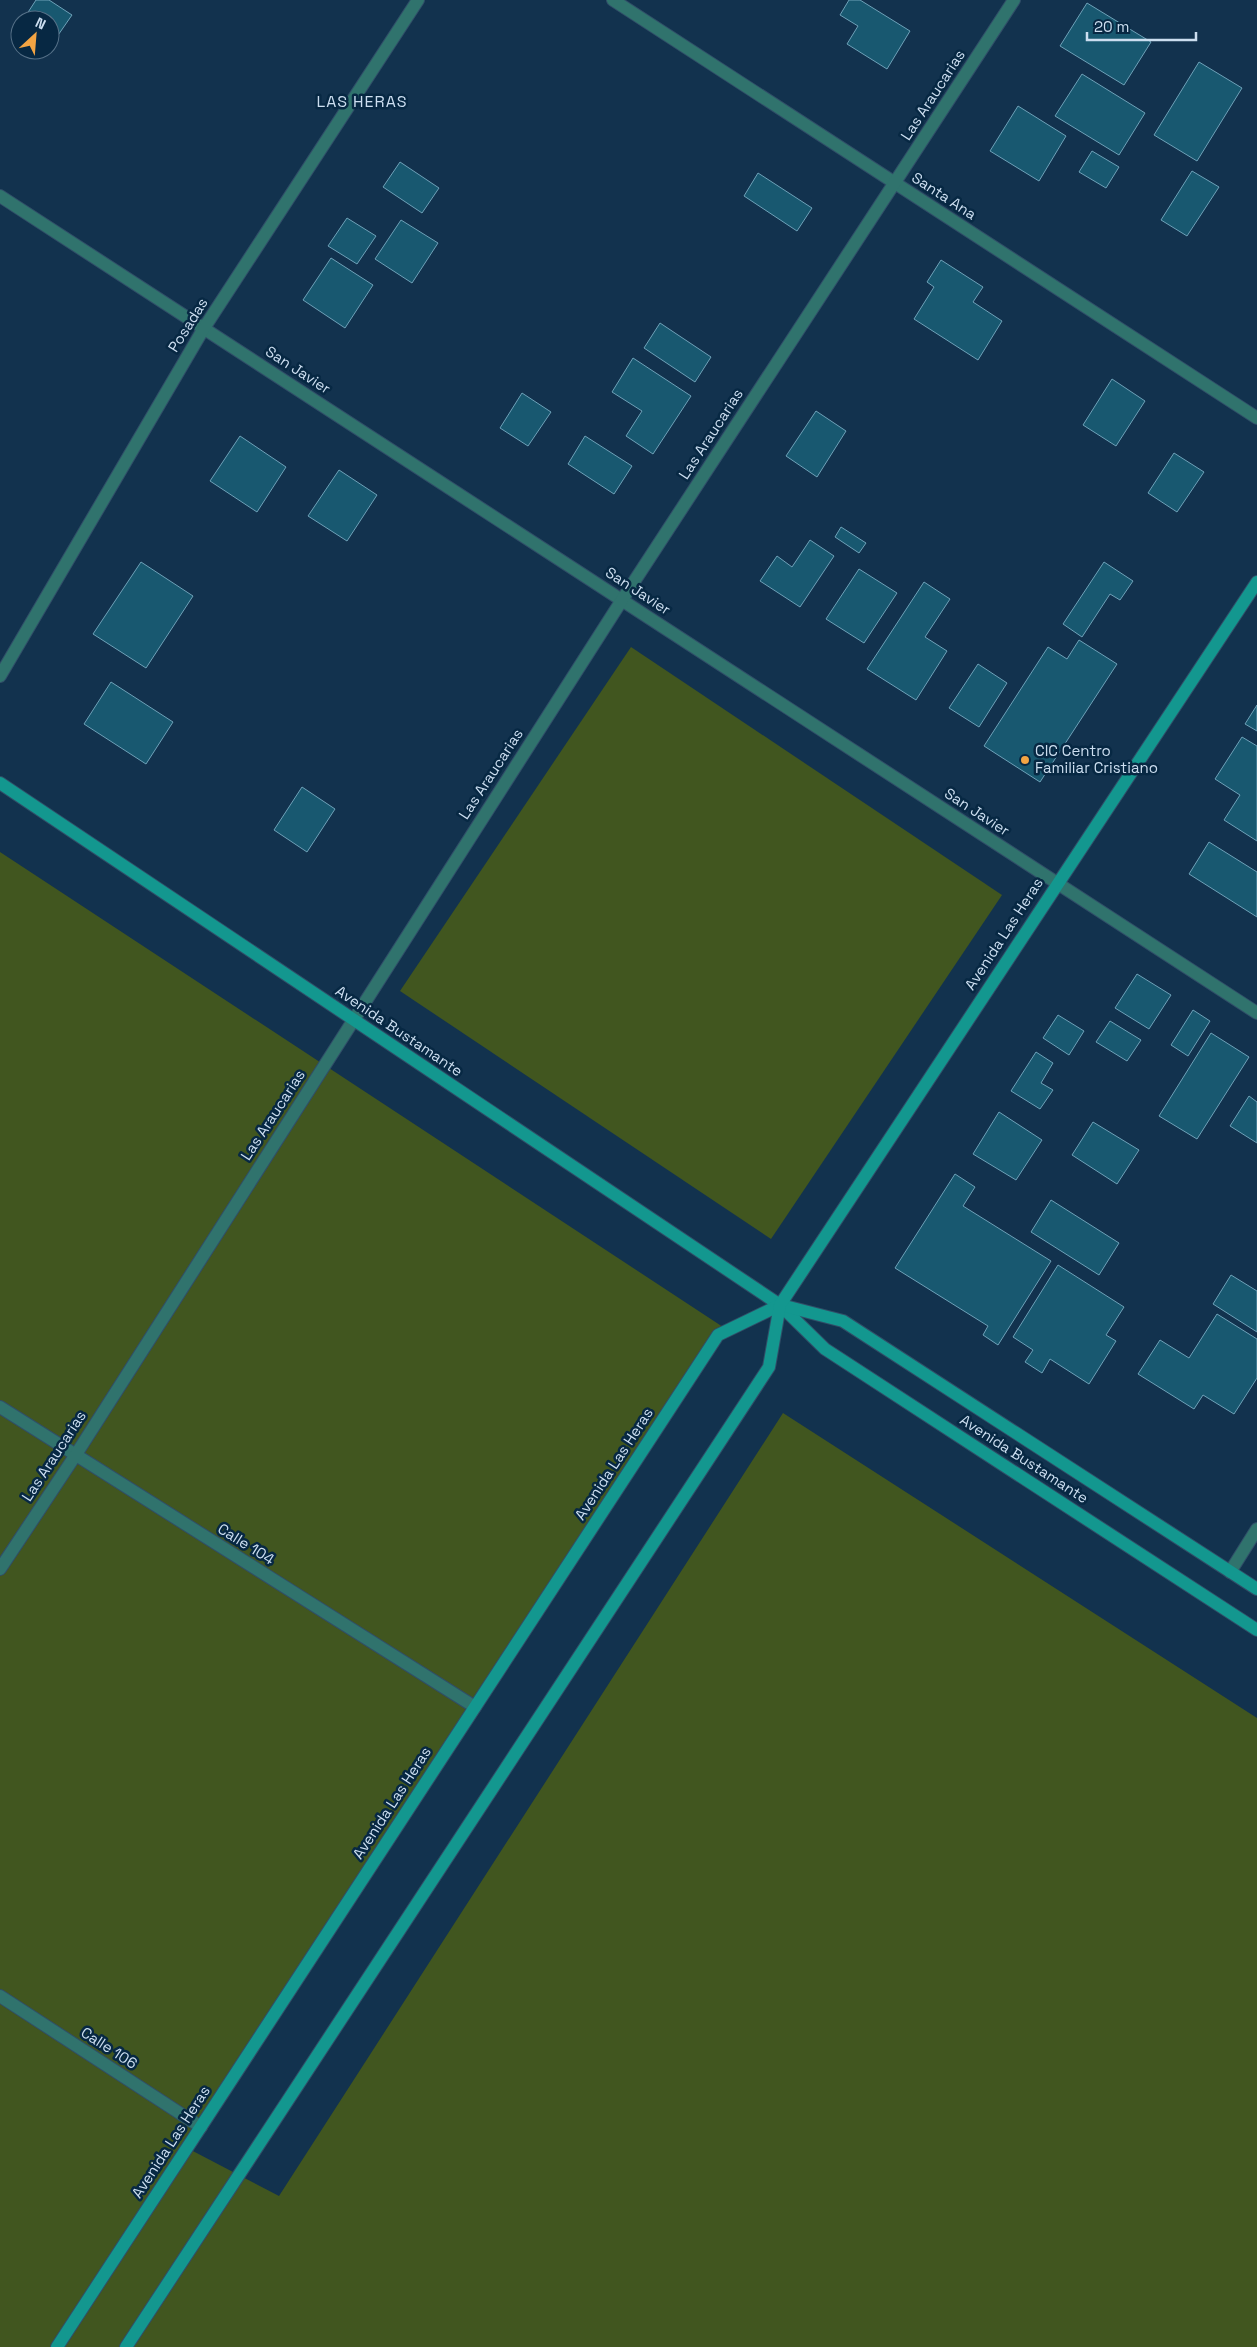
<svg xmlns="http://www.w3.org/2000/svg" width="1257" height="2347" viewBox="0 0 1257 2347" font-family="'Space Grotesk',sans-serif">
	<rect width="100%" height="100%" fill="#12324e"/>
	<g fill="#41561f">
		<polygon points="631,647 1002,895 771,1239 400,991"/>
		<polygon points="0,852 723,1327 189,2149 279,2196 783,1413 1257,1718 1257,2347 0,2347"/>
	</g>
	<g fill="#185870" stroke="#6ea1b8">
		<polygon points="36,0 49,0 72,15 54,41 50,38 50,20 23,20"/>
		<polygon points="849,0 860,0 910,31 887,69 847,44 858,26 840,15"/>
		<polygon points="1087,3 1151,42 1124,85 1060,46"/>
		<polygon points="1199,62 1242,88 1197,161 1154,135"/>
		<polygon points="1082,74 1145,113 1119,155 1055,116"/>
		<polygon points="1018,106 1066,136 1039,181 990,151"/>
		<polygon points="1092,151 1119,167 1106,188 1079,172"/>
		<polygon points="400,162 439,188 422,213 383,187"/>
		<polygon points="1192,171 1219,187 1187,236 1161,220"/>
		<polygon points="758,173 812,208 797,231 744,196"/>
		<polygon points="347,218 376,236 357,264 328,246"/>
		<polygon points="401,220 438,243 412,283 375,259"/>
		<polygon points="331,258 373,285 345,328 303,300"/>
		<polygon points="941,260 983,287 973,302 1002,321 978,360 914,319 934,287 927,282"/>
		<polygon points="660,323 711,357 695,382 644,348"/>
		<polygon points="633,358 691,396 653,454 626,436 642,411 612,392"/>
		<polygon points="1112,379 1145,401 1116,446 1083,425"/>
		<polygon points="522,393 551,412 528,446 500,428"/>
		<polygon points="816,411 846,431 817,477 786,456"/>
		<polygon points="240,436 286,467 257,512 210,481"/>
		<polygon points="585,436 632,466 614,494 568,464"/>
		<polygon points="1174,453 1204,472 1177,512 1148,493"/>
		<polygon points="339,470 377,495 347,541 308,516"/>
		<polygon points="841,527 866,543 859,553 835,537"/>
		<polygon points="810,540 834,556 800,607 760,581 777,556 792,567"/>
		<polygon points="141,562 193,596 146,668 93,634"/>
		<polygon points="1104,562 1133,581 1120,600 1110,594 1082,637 1063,624"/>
		<polygon points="859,569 897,593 864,643 826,619"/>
		<polygon points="924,582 950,599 925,637 947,651 916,700 867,669"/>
		<polygon points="1079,640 1117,664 1040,782 984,746 1048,647 1067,659"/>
		<polygon points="978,664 1007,683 979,727 949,708"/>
		<polygon points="111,682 173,722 146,764 84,724"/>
		<polygon points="1257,705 1257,731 1245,724"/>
		<polygon points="1242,737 1257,746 1257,841 1224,820 1240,795 1215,779"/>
		<polygon points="302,787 335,809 307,852 274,830"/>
		<polygon points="1209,842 1257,872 1257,917 1189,874"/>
		<polygon points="1137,974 1171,995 1149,1029 1115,1008"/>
		<polygon points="1193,1010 1210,1021 1188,1056 1171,1045"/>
		<polygon points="1058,1015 1084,1031 1069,1055 1043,1038"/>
		<polygon points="1110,1021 1141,1040 1127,1061 1096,1042"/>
		<polygon points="1211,1033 1249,1057 1197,1139 1159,1116"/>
		<polygon points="1036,1052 1053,1063 1041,1083 1053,1090 1040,1109 1011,1091"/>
		<polygon points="1249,1096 1257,1102 1257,1143 1230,1126"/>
		<polygon points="999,1112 1042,1140 1016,1180 973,1154"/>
		<polygon points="1093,1122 1139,1150 1117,1184 1072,1155"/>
		<polygon points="955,1174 975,1187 963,1206 1051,1261 998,1345 983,1335 988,1326 895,1268"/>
		<polygon points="1051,1200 1119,1243 1099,1275 1031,1232"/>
		<polygon points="1058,1265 1124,1307 1106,1335 1116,1341 1089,1384 1050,1359 1042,1373 1025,1362 1033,1350 1013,1337"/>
		<polygon points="1231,1275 1257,1291 1257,1332 1213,1304"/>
		<polygon points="1217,1314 1257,1339 1257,1378 1234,1414 1203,1395 1194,1409 1138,1374 1160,1340 1189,1358"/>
	</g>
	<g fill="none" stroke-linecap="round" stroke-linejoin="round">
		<g stroke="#304e68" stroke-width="14">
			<g id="street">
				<polyline points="613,0 1257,418"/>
				<polyline points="0,196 1257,1013"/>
				<polyline points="0,676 204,328 418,0"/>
				<polyline points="0,1407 475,1707"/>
				<polyline points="0,1569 75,1456 622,600 1014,0"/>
				<polyline points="1230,1572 1257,1529"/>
				<polyline points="0,1996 201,2127"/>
			</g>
		</g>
		<g stroke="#304e68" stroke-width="14">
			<g id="secondary">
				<polyline points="0,783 780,1305 825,1349 1257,1630"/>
				<polyline points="781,1305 843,1321 1257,1589"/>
				<polyline points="57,2347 718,1335 780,1305"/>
				<polyline points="126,2347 769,1367 780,1305 1257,582"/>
			</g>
		</g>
		<use href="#street" stroke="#30736d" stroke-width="12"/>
		<use href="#secondary" stroke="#13978f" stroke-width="12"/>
	</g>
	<circle fill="#f3a443" stroke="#072843" stroke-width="2" cx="1025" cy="760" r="5"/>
	<g text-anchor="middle" stroke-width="5" stroke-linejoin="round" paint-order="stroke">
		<g font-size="15" fill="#ccdef0" stroke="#072843">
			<text transform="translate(933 95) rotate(-57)" y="5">Las Araucarias</text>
			<text transform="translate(944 196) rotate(33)" y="5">Santa Ana</text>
			<text transform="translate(188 325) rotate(-58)" y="5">Posadas</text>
			<text transform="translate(298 370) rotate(33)" y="5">San Javier</text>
			<text transform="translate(711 434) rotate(-57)" y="5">Las Araucarias</text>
			<text transform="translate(638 591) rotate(33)" y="5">San Javier</text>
			<text transform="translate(491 774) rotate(-57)" y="5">Las Araucarias</text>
			<text transform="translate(977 812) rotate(33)" y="5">San Javier</text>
			<text transform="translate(1004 934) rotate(-57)" y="5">Avenida Las Heras</text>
			<text transform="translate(399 1031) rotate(34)" y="5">Avenida Bustamante</text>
			<text transform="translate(273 1115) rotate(-57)" y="5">Las Araucarias</text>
			<text transform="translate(54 1456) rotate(-57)" y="5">Las Araucarias</text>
			<text transform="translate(1024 1459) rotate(33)" y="5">Avenida Bustamante</text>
			<text transform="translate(614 1464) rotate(-57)" y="5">Avenida Las Heras</text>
			<text transform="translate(246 1544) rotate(32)" y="5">Calle 104</text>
			<text transform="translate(392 1803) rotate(-57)" y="5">Avenida Las Heras</text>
			<text transform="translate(109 2048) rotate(33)" y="5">Calle 106</text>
			<text transform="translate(171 2142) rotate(-57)" y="5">Avenida Las Heras</text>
		</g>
		<g font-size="15" fill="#ccdef0" stroke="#072843" text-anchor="start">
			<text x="1035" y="756">CIC Centro<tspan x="1035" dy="17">Familiar Cristiano</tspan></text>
		</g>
		<g font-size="16" letter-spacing="1" fill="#ccdef0" stroke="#072843">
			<text x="362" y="107">LAS HERAS</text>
		</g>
	</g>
	<g transform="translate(35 35) rotate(26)"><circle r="24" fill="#072843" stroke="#567188"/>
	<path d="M0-4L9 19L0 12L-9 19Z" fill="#f3a443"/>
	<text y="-8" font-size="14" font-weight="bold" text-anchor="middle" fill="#ccdef0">N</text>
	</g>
	<path d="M1087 32v8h109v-8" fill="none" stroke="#ccdef0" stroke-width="2.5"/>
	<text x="1094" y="32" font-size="15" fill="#ccdef0" stroke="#072843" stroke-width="4" paint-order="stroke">20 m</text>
</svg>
